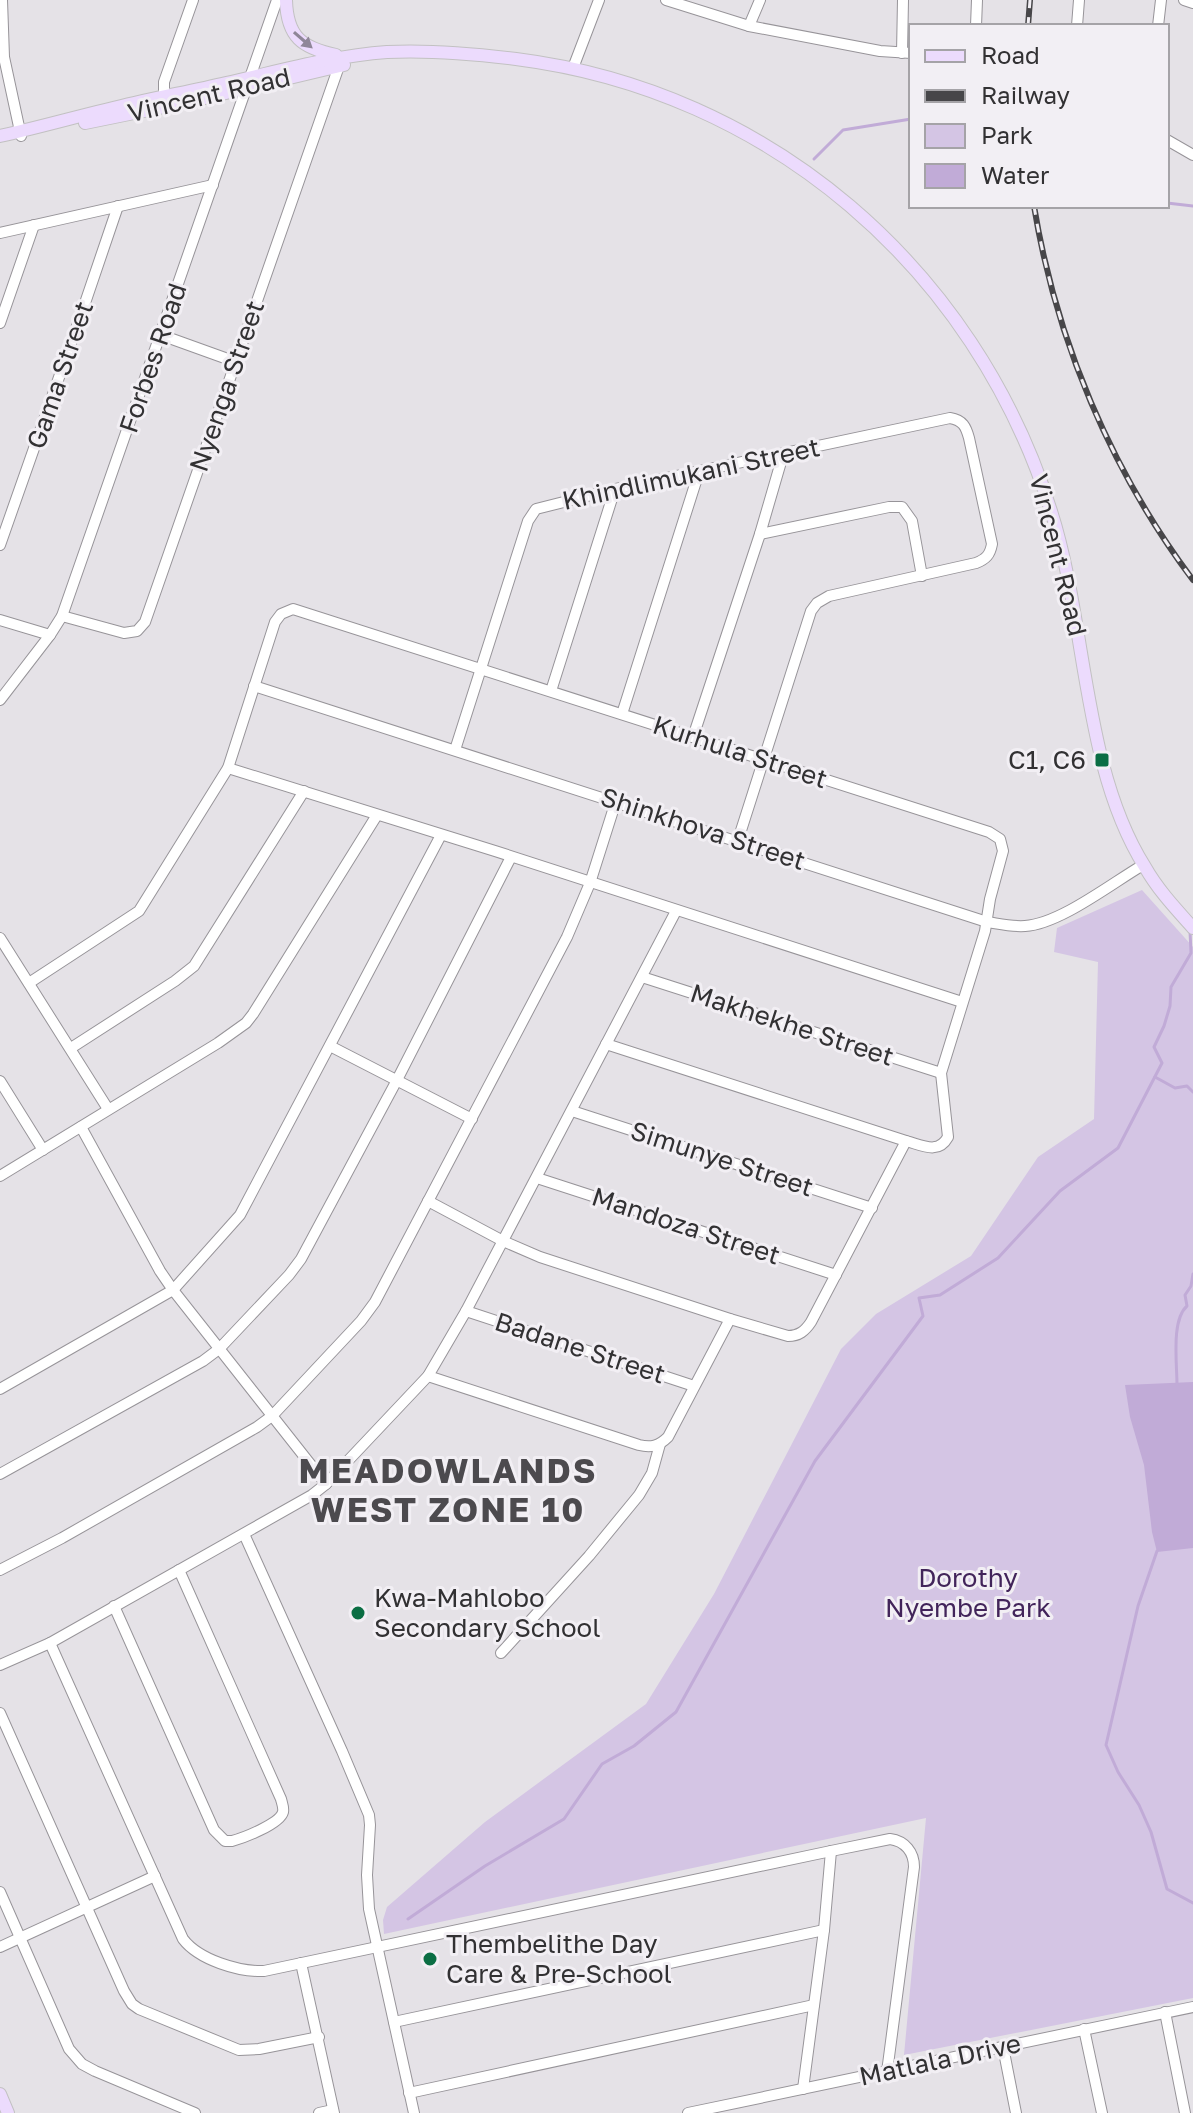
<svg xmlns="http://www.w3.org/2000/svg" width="1193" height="2113" viewBox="0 0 1193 2113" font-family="'Golos Text',sans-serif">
	<rect width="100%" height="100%" fill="#e5e2e7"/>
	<polygon fill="#d4c5e4" points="1142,890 1193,947 1193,1998 904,2055 926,1818 384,1934 383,1920 387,1907 485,1822 646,1704 714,1594 841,1349 876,1314 971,1256 1038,1157 1094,1119 1098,962 1054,952 1057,928"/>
	<polygon fill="#c1abd7" points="1193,1382 1193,1548 1157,1552 1152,1532 1144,1465 1130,1417 1125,1385"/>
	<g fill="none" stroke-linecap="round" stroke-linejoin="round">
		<g stroke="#c1abd7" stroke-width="3">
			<polyline points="814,159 843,130 911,119"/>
			<polyline points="1167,203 1193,206"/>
			<polyline points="1155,1077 1175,1088 1187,1086 1193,1092"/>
			<path d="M1177 1385C1177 1363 1171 1320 1187 1306L1185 1295 1191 1286 1193 1274"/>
			<polyline points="1157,1551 1138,1606 1106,1745 1118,1772 1139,1805 1151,1832 1167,1889 1193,1903"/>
			<polyline points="408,1919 485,1866 564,1819 602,1764 634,1746 676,1712 815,1461 923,1316 919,1298 940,1295 998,1258 1060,1191 1118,1148 1162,1063 1154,1047 1164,1026 1170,1006 1171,987 1191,953 1190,931"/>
		</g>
		<g stroke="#979499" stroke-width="12">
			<g id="minor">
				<polyline points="2,0 4,57 21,136"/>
				<polyline points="666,0 749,26 880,51 911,53"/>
				<polyline points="1184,0 1193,3"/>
				<polyline points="749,26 760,0"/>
				<polyline points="976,26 977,0"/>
				<polyline points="1077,26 1079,0"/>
				<polyline points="1158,26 1161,0"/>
				<polyline points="902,53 903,0"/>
				<polyline points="573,68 599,0"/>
				<polyline points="164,97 164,82 193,0"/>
				<polyline points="1167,140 1193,155"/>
				<polyline points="0,233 213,185"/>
				<polyline points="0,323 34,225"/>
				<polyline points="161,335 236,362"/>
				<polyline points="760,534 889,507 902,507 912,521 922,576"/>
				<polyline points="0,545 83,309 118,206"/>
				<polyline points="62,616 124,633 137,631 145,622 339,66"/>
				<polyline points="0,620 50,635"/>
				<path d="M254 686 987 922C1000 924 1012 927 1025 926 1060 924 1112 883 1143 865"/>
				<polyline points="551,691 615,489"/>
				<polyline points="0,700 50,635 62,616 277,0"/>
				<polyline points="622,714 699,472"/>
				<polyline points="693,737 760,534 783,455"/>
				<path d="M455 750 528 521 536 509 615 489 950 418C963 420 966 427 969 438L992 544C990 555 986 559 976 563L829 596 817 603 811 611 738 840"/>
				<polyline points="228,768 495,851 962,1002"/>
				<polyline points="0,938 108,1109"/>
				<polyline points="642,977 941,1073"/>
				<path d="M29 983 139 911 228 768 275 622 281 614 293 609 989 832 1000 839 1003 851 990 899 985 931 941 1073 948 1137C938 1155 922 1145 906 1141L606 1044"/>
				<polyline points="330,1046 472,1119"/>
				<polyline points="71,1048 175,981 194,966 304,791"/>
				<polyline points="0,1081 43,1150"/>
				<polyline points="572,1111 872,1208"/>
				<polyline points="81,1127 160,1271 173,1290 326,1484"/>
				<polyline points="0,1176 218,1043 246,1023 253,1014 377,815"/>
				<polyline points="537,1178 836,1275"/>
				<path d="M428 1201 503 1241 540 1257 730 1319 788 1336C799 1336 805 1331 811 1322L906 1141"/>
				<polyline points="466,1311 694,1386"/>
				<path d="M428 1376 639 1445C651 1448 659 1446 668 1437L730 1319"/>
				<polyline points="0,1389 173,1290 240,1215 441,835"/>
				<polyline points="0,1474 203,1361 219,1349 289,1275 301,1259 397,1080 511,857"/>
				<polyline points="244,1534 342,1751 369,1815 370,1825 367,1875 369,1909 414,2113"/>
				<polyline points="0,1570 62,1538 257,1427 272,1416 361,1321 375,1302 567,937 590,883 616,801"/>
				<path d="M114 1606 214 1830 225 1841H232C243 1838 280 1824 283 1812 284 1808 282 1803 281 1799L179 1570"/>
				<path d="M50 1643 183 1939C199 1960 239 1972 264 1971L831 1851 890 1839C905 1841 914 1852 914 1867L887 2072"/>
				<polyline points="501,1653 589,1556 639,1495 652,1473 660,1444"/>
				<polyline points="0,1665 50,1643 312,1495 326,1484 428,1376 466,1311 676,911"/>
				<polyline points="0,1713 124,1991 132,2004 139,2009 239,2050 259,2049 319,2037"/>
				<polyline points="0,1892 69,2049 82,2064 95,2071 195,2113"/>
				<polyline points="0,1947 155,1876"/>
				<polyline points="301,1963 334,2113"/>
				<polyline points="1165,2012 1185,2113"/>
				<polyline points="394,2022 824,1930"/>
				<polyline points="1084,2029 1102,2113"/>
				<polyline points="1003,2047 1016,2113"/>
				<polyline points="803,2089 824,1930 831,1851"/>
				<polyline points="409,2093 814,2005"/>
				<polyline points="319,2113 333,2110"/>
				<polyline points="688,2113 1193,2007"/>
			</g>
		</g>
		<g stroke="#c2c1c2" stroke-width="14">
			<g id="major">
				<path d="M286 0C287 37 302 48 336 55"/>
				<polyline points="85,123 188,102 344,65"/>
				<path d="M0 136C45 126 89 113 134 103 165 96 196 90 226 83 280 71 332 56 387 52 427 50 476 54 516 59 769 91 975 268 1051 511 1087 623 1082 767 1145 867 1158 890 1176 909 1193 928"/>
				<polyline points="0,2094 8,2113"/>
			</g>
		</g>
		<use href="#minor" stroke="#fff" stroke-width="10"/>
		<use href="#major" stroke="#ecdbfd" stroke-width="12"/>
		<g stroke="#474649" stroke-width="6">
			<g id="rail">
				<polyline points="1028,26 1030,0"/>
				<path d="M1034 206C1056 340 1111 471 1193 580"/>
			</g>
		</g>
		<use href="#rail" stroke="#f2eff4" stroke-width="3" stroke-dasharray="9" stroke-linecap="butt"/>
	</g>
	<defs><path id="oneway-solid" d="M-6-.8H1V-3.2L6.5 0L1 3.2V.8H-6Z" transform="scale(2)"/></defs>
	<use fill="#8f8698" href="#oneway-solid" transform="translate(303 40) rotate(41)"/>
	<g fill="#0b6e44" stroke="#f2eff4" stroke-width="3">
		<rect x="1094" y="752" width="16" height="16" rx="4"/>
		<circle cx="358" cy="1613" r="8"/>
		<circle cx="430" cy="1959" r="8"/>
	</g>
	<g text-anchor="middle" stroke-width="6" stroke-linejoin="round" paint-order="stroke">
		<g font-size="26" fill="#323133" stroke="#f2eff4">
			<text transform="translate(209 95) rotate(-13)" y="9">Vincent Road</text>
			<text transform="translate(153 358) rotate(-71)" y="9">Forbes Road</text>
			<text transform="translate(60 375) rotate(-71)" y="9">Gama Street</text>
			<text transform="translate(227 386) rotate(-71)" y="9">Nyenga Street</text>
			<text transform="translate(691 474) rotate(-12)" y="9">Khindlimukani Street</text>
			<text transform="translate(1058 555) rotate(76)" y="9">Vincent Road</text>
			<text transform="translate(740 752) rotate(18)" y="9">Kurhula Street</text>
			<text transform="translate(703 829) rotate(18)" y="9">Shinkhova Street</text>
			<text transform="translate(792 1025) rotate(18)" y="9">Makhekhe Street</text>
			<text transform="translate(722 1159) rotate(18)" y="9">Simunye Street</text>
			<text transform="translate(686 1226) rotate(18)" y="9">Mandoza Street</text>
			<text transform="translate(580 1348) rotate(18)" y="9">Badane Street</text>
			<text transform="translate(940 2060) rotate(-12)" y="9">Matlala Drive</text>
		</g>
		<g font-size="26" fill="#323133" stroke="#f2eff4" text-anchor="start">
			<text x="1086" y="769" text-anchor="end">C1, C6</text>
			<text x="374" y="1607">Kwa-Mahlobo<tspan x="374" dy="30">Secondary School</tspan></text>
			<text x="446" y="1953">Thembelithe Day<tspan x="446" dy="30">Care &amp; Pre-School</tspan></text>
		</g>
		<g font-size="26" fill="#42245a" stroke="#f2eff4">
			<text x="968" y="1587">Dorothy<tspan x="968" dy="30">Nyembe Park</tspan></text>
		</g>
		<g font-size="34" font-weight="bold" letter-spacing="2" fill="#4c4a4e" stroke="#f2eff4">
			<text x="448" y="1483">MEADOWLANDS<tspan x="448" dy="39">WEST ZONE 10</tspan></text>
		</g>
	</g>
	<rect x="909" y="24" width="260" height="184" fill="#f2eff4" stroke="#a5a3a7" stroke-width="2"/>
	<rect x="925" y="50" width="40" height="12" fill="#ecdbfd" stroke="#a5a3a7" stroke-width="2"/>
	<text x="981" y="64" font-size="24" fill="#323133">Road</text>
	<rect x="925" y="90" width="40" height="12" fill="#474649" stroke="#a5a3a7" stroke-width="2"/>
	<text x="981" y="104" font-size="24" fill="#323133">Railway</text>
	<rect x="925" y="124" width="40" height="24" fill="#d4c5e4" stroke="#a5a3a7" stroke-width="2"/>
	<text x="981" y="144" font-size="24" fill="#323133">Park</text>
	<rect x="925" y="164" width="40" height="24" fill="#c1abd7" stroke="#a5a3a7" stroke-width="2"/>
	<text x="981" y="184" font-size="24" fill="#323133">Water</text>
</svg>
